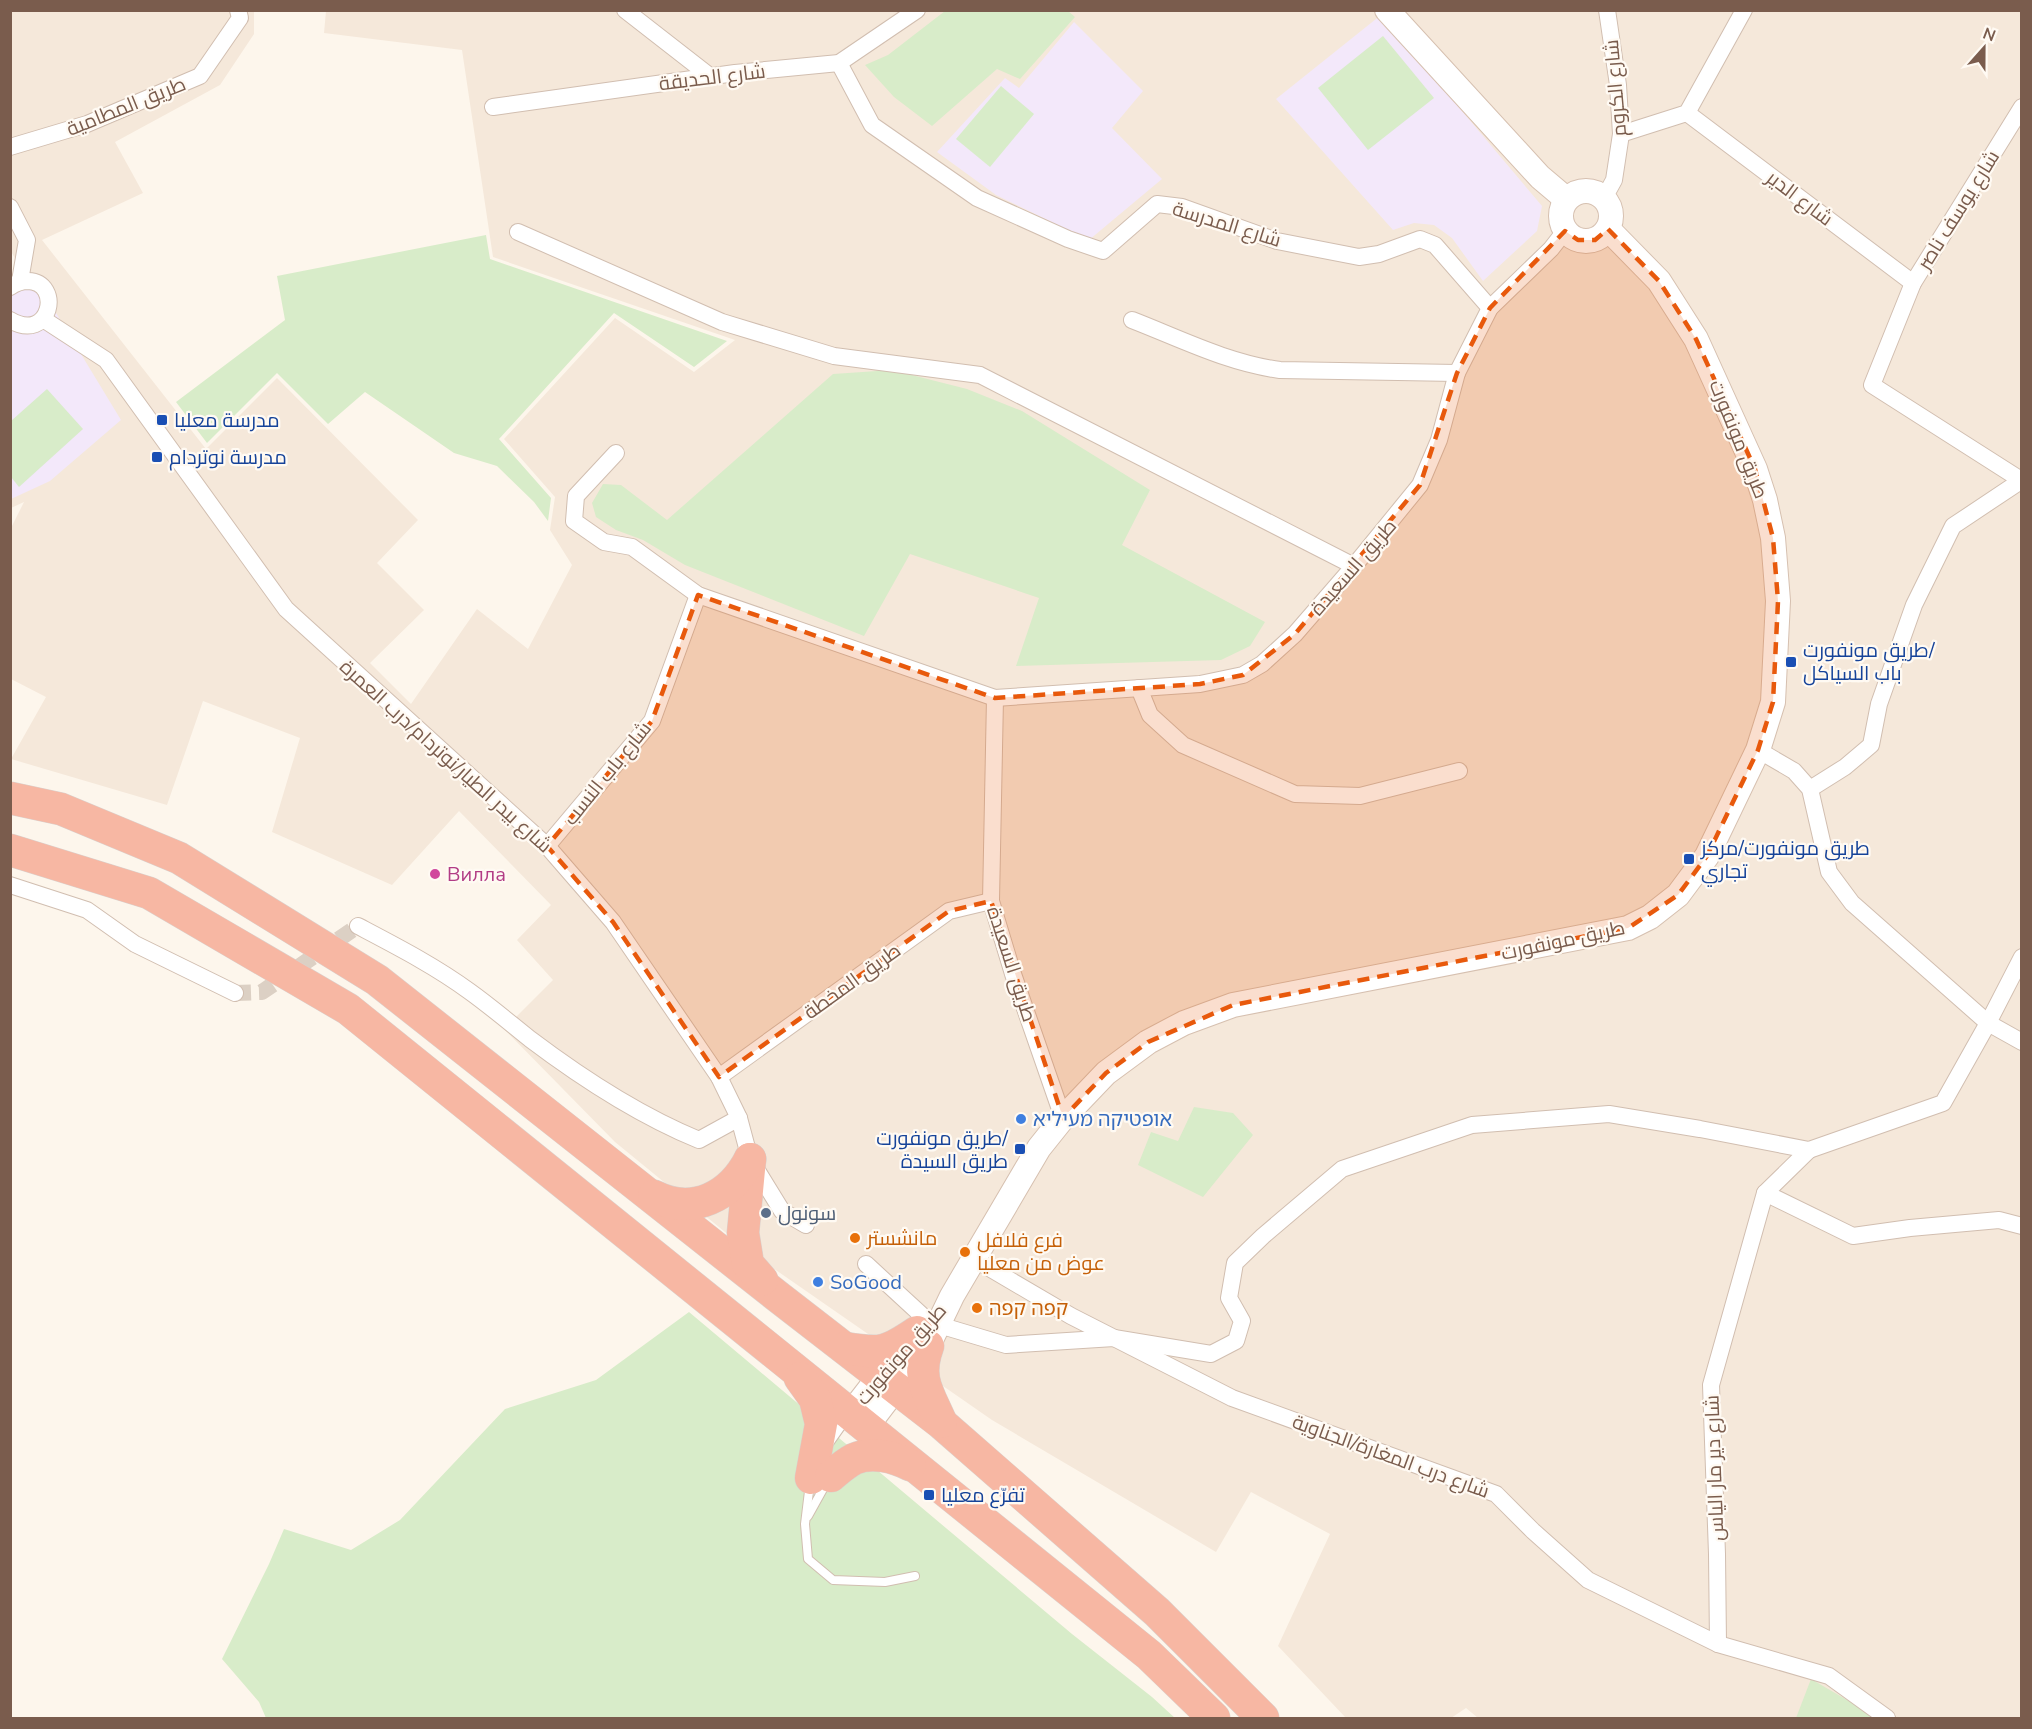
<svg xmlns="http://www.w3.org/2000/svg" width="2032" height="1729" viewBox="0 0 2032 1729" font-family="'Nunito Sans',Cairo,'Noto Sans Hebrew',sans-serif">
	<rect width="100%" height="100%" fill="#fdf6ec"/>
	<polygon fill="#f5e8da" points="11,11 254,11 254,34 220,85 115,142 143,193 42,240 206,449 277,378 418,520 377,563 424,610 370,663 411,704 477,609 528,649 572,565 550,530 555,497 504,439 615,318 694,372 735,340 493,257 462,50 324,33 326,11 2021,11 2021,1718 1478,1718 1466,1708 1451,1718 1346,1718 1278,1646 1330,1534 1251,1492 1216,1552 992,1420 747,1250 615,1142 504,1029 553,980 517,940 551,905 459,811 392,885 272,832 300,738 203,701 167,805 11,759 46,697 11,679 10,530 24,502 11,508 10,274 21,268 10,250"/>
	<g fill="#f3e8fa">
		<polygon points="1381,15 1542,206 1537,231 1483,281 1452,238 1434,225 1414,223 1393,230 1276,99"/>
		<polygon points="1074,22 1143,91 1112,128 1162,179 1089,240 996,195 937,152 1005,78 1019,88"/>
		<polygon points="33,275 121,420 50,481 11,499 11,290"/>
	</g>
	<g fill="#d8ecc9">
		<polygon points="945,11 1068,11 1075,17 1020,79 997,69 932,126 894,97 865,65 888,55"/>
		<polygon points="1383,36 1434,98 1368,150 1318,88"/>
		<polygon points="1001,86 1034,114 990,167 956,139"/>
		<polygon points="486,235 490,259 727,341 694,367 614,313 499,439 551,498 548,521 534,502 497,466 454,453 365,392 328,424 277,373 207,443 176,402 285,320 277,276"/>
		<polygon points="892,370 967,389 1022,411 1150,490 1122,545 1265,622 1250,646 1221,660 1016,666 1039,598 910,554 864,636 685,565 643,540 616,530 596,517 592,503 603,484 621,485 667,520 833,374"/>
		<polygon points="47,389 83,429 19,487 11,477 11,421"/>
		<polygon points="1194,1107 1233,1113 1253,1135 1203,1197 1138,1165 1151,1132 1178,1141"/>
		<polygon points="689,1312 1072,1634 1152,1697 1175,1718 266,1718 259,1702 222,1659 269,1564 284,1529 351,1550 400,1520 505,1409 596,1380"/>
		<polygon points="1811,1679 1878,1718 1796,1718"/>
	</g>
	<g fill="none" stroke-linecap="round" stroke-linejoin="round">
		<polyline stroke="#dcd0c4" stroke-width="16" stroke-dasharray="16 8" stroke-linecap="butt" points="235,993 262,992 358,926"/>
		<g stroke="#d1beb0" stroke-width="10">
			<g id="lane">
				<polyline points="830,1442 847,1418"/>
				<polyline points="810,1483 805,1524 808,1559 833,1580 885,1582 915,1576"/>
				<polyline points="808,1516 828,1480"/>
			</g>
		</g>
		<g stroke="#d1beb0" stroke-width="18">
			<g id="street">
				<polyline points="625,10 711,77"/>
				<polyline points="839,63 872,125 977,198 1068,239 1103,251 1157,204 1182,207 1277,241 1359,257 1379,254 1420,239 1435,245 1490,308"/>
				<polyline points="493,107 735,73 839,63 917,10"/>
				<polyline points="1687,113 1913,283"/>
				<polyline points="1621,134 1687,113 1744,10"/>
				<polyline points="10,147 87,124 200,76 240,18 238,10"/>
				<polyline points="1604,198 1614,180 1621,134 1618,85 1607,10"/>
				<polyline points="10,207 27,240 20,281"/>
				<polyline points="518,232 722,322 834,356 980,375 1354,566"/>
				<path d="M10 287C16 283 21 281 28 281 63 282 51 344 10 320"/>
				<polyline points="43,319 106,360 286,609 547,846 613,922 719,1077 739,1118 750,1159 782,1211 806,1225"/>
				<path d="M1132 320C1181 339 1228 363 1280 370L1457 373"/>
				<polyline points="616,453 576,496 574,521 604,542 632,547 698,595 995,698 1200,684 1243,675 1262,664 1295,634 1354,566 1420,485 1439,440 1457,373 1490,308 1551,249 1565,231"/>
				<polyline points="2021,480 1872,385 1913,283 2022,107"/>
				<polyline points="1139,688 1150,715 1183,745 1295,794 1360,796 1459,771"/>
				<polyline points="995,698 991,901 1013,974 1063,1118"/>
				<polyline points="1758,750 1794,771 1810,789 1829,872 1852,903 1988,1023 2022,1042"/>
				<polyline points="1810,789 1845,767 1871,745 1879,704 1914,605 1953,526 2022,480"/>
				<polyline points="547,846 652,721 698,595"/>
				<polyline points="10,885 87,910 135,944 235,993"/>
				<path d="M358 926C396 946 435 966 469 991 490 1006 510 1023 530 1039 583 1079 638 1115 699 1140L739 1118"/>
				<polyline points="719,1077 949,911 991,901"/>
				<polyline points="1765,1193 1853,1236 1910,1228 1999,1220 2022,1226"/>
				<polyline points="974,1259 1071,1316 1232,1398 1496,1494 1533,1531 1588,1580 1718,1644 1829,1676 1887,1718"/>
				<polyline points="866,1264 928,1321"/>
				<polyline points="939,1325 1006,1345 1114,1338 1211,1354 1236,1341 1242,1321 1229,1298 1235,1263 1263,1236 1342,1169 1472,1125 1609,1114 1700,1129 1809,1150 1943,1103 1988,1023 2022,957"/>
				<polyline points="1718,1644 1717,1554 1711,1385 1765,1193 1809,1150"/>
			</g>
		</g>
		<g stroke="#d6c0b0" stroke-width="26">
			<g id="secondary">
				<polyline points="1387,10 1540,177 1566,199"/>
				<circle cx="1586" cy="216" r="25"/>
				<polyline points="851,1413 889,1364"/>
				<polyline points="867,1426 928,1346 952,1296 1039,1148 1063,1118 1106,1073 1148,1042 1184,1023 1233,1005 1628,928 1650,917 1678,895 1707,856 1758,750 1773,702 1778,601 1773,538 1765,500 1755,469 1696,339 1659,281 1608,229"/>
			</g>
		</g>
		<g stroke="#dad1cd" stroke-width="33">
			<g id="highway">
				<polyline points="10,798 61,809 179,858 377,980 777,1296 941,1423 1157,1612 1263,1718"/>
				<polyline points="10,850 149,893 348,1009 1149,1655 1214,1718"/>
				<polyline points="750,1159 743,1233 748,1264 762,1280"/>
				<path d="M654 1196C693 1216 731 1196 750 1159"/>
				<path d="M928 1346C916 1378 928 1392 941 1422"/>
				<path d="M845 1348C881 1354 886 1353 917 1332"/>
				<polyline points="800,1378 815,1399 821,1424 811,1478"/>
				<path d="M831 1476C838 1470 846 1463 854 1459 872 1451 894 1457 910 1465"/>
			</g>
		</g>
		<use href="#lane" stroke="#fff" stroke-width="8"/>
		<use href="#street" stroke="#fff" stroke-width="16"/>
		<use href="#secondary" stroke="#fff" stroke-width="24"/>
		<use href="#highway" stroke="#f7b7a3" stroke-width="32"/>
	</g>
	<path fill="#e8590c" fill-opacity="0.2" stroke="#e8590c" stroke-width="4.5" stroke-dasharray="12 8" stroke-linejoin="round" d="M1608 229 1659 281 1696 339 1755 469 1773 538 1778 601 1773 702 1758 750 1707 856 1678 895 1628 928 1233 1005 1148 1042 1106 1073 1063 1118 991 901 949 911 719 1077 613 922 547 846 652 721 698 595 995 698 1200 684 1243 675 1295 634 1420 485 1457 373 1490 308 1565 231 1578 240H1595Z"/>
	<g fill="#1a4fb4" stroke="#fffaf3" stroke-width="2">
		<rect x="156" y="414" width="12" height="12" rx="3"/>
		<rect x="151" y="451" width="12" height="12" rx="3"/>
		<rect x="1785" y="656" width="12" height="12" rx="3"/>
		<rect x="1683" y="853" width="12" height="12" rx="3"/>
		<rect x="1014" y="1143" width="12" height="12" rx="3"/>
		<rect x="923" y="1489" width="12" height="12" rx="3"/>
	</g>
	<circle fill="#d1479c" stroke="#fffaf3" stroke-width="2" cx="435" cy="874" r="6"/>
	<g fill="#3f7fe0" stroke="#fffaf3" stroke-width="2">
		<circle cx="1021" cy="1119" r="6"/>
		<circle cx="818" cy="1282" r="6"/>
	</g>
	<circle fill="#5c6f8a" stroke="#fffaf3" stroke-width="2" cx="766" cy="1213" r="6"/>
	<g fill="#e8710a" stroke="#fffaf3" stroke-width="2">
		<circle cx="855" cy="1238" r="6"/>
		<circle cx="965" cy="1252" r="6"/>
		<circle cx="977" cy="1308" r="6"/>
	</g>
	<g text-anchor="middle" stroke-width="4.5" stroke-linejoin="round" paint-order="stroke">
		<g font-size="20" fill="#7a5c4d" stroke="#fffaf3">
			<text transform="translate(712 77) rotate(-7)" y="7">شارع الحديقة</text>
			<text transform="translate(1615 88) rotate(-95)" y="7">شارع الكروم</text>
			<text transform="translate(126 106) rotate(-22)" y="7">طريق المطامية</text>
			<text transform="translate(1800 198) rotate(37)" y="7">شارع الدير</text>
			<text transform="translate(1958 210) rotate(-58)" y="7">شارع يوسف ناصر</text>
			<text transform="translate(1227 224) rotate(17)" y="7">شارع المدرسة</text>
			<text transform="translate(1739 439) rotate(68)" y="7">طريق مونفورت</text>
			<text transform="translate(1353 567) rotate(-49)" y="7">طريق السعيدة</text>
			<text transform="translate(446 756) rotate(42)" y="7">شارع بيدر الطيار/نوتردام/درب العمرة</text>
			<text transform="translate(607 773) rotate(-51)" y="7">شارع باب النسب</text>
			<text transform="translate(1563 940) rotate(-12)" y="7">طريق مونفورت</text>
			<text transform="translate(1012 964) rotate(72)" y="7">طريق السعيدة</text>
			<text transform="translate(852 981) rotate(-36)" y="7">طريق المخطة</text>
			<text transform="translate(901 1354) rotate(-49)" y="7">طريق مونفورت</text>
			<text transform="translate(1391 1456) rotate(20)" y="7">شارع درب المغارة/الجناوية</text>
			<text transform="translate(1714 1468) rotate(-92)" y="7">شارع دير مار الياس</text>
		</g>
		<g font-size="20" fill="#164399" stroke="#fffaf3" text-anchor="start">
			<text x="174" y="427">مدرسة معليا</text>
			<text x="169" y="464">مدرسة نوتردام</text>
			<text x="1803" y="657">طريق مونفورت/<tspan x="1803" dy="23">باب السياكل</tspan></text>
			<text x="1701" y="855">طريق مونفورت/مركز<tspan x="1701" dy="23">تجاري</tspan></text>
			<text x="1008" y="1145" text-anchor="end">طريق مونفورت/<tspan x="1008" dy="23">طريق السيدة</tspan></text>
			<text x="941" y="1502">تفرّع معليا</text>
		</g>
		<g font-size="20" fill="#b23c85" stroke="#fffaf3" text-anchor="start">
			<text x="447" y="881">Вилла</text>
		</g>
		<g font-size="20" fill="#366cbe" stroke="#fffaf3" text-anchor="start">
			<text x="1033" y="1126">אופטיקה מעיליא</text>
			<text x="830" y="1289">SoGood</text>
		</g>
		<g font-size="20" fill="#4e5e75" stroke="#fffaf3" text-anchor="start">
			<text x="778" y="1220">سونول</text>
		</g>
		<g font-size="20" fill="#c56008" stroke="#fffaf3" text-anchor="start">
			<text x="867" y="1245">مانشستر</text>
			<text x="977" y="1247">فرع فلافل<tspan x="977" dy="23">عوض من معليا</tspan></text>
			<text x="989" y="1315">קפה קפה</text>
		</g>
	</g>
	<rect width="2032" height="1729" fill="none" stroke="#7a5c4d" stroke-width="24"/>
	<g transform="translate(1984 48) rotate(21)" stroke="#fffaf3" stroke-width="4.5" paint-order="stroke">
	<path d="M0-4.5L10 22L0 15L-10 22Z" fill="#7a5c4d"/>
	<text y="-9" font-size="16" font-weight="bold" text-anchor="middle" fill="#7a5c4d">N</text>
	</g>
</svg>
